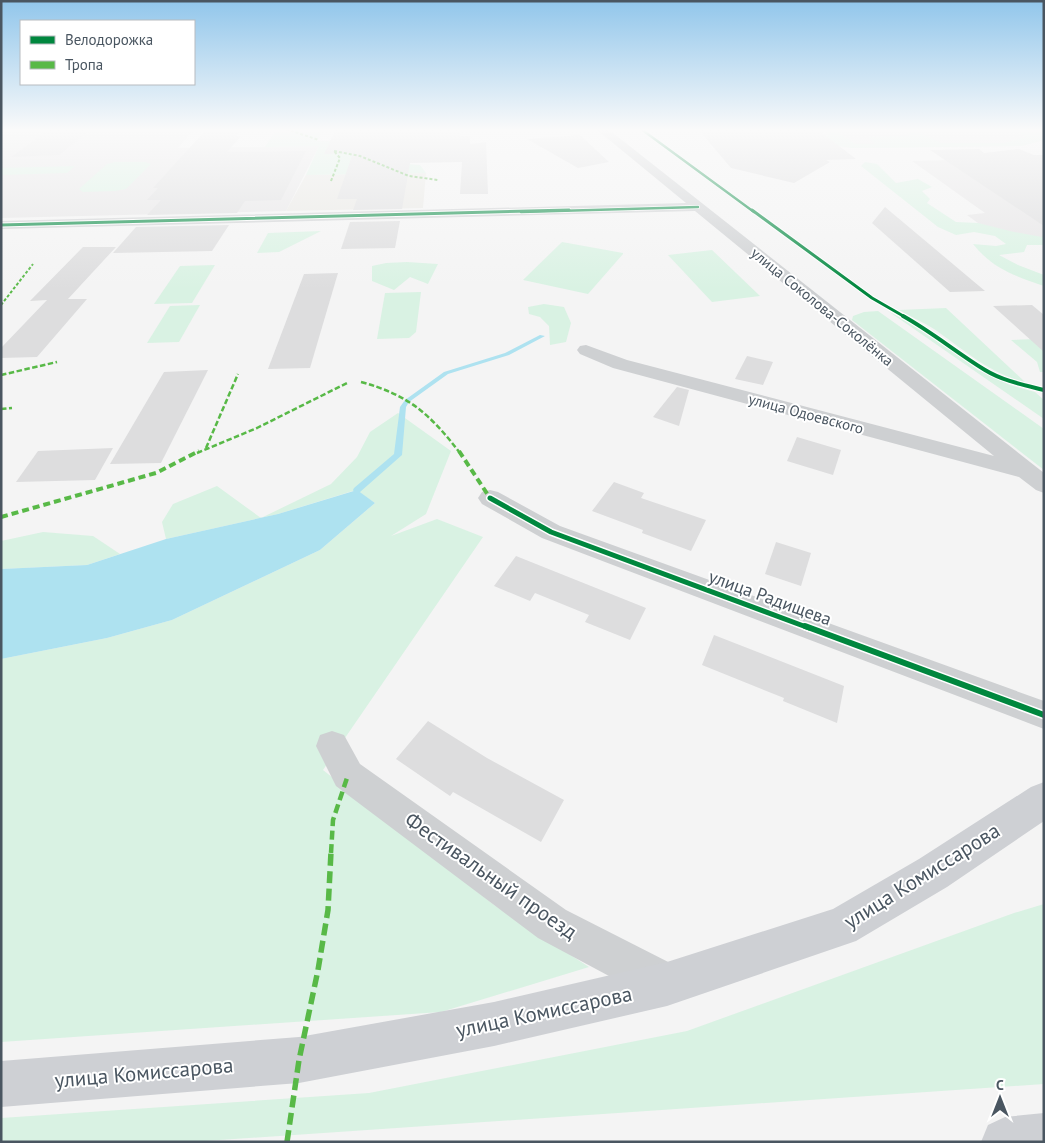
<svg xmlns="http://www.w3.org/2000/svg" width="1045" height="1143" viewBox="0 0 1045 1143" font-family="'PT Sans',sans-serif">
	<rect width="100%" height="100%" fill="#f4f4f4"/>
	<polygon fill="#e8e7e3" points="426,173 423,208 286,211 306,175"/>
	<g fill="#e6e5e6">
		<polygon points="1,129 194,129 178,148 319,146 286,211 1,218"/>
		<polygon points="827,129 1044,129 1044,140 1021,146 851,148"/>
		<polygon points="1044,158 1044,242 993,234 967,215 985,213 912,161"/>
	</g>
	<g fill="#d9f2e3">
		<polygon points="272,129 323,129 317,141 437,139 408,164 420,165 426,173 306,175 319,146 265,147 276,130"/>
		<polygon points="822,129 834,129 855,144 875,144 868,137 909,136 907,131 916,131 941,143 1004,143 1026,137 1013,129 1037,129 1044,133 1044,140 1021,146 851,148 832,145 825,141 828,135"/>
		<polygon points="115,162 145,162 151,164 126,189 115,191 83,192 79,189 107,164"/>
		<path d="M865 162 877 164 896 183 918 179 932 187 922 191 930 199 927 203 956 222 978 223 1014 232 1042 237 1044 227V245H1027L1024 252 999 255 1018 265 1044 275V286C1015 276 993 269 973 244L996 246 1006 244 995 236 974 232 956 235 938 227 861 166Z"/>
		<polygon points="75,166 67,173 1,175 1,168"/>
		<polygon points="321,231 279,252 257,253 268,233"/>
		<polygon points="562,242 623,253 623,254 588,294 523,280"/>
		<polygon points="712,250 760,296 712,302 668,255"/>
		<polygon points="407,262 438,264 428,284 410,277 394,290 372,281 372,266 386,263"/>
		<polygon points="215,265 192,303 154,304 180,266"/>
		<polygon points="421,292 416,332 409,338 377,339 385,293"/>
		<polygon points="544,304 564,307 571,323 566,342 550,345 549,326 540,317 529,314 528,307"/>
		<polygon points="200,305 179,342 147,343 170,306"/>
		<path d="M946 308 1025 382C990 374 963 349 934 329 923 322 911 317 899 310Z"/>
		<polygon points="878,311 1044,429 1044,470 852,320 853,316 864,312"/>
		<polygon points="888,311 926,332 978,370 1010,385 1035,392 1044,400 1044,419"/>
		<polygon points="1037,339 1044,342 1044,372 1040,372 1037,362 1011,340"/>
		<polygon points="398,413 451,451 426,514 391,536 437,519 483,537 323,770 494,905 589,967 441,1012 1,1042 1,659 107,638 172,620 320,550 375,503 356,490 278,514 166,539 162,522 173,504 217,486 261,518 331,484 357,457 370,432"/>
		<polygon points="43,532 93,536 120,554 87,565 1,569 1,541"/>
		<polygon points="1044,904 1044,1084 190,1142 1,1142 1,1118 369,1093 687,1031 1014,913"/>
	</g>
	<polygon fill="#aee2f0" points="357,490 375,503 320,550 172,620 107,638 1,659 1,569 87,565 166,539 278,514"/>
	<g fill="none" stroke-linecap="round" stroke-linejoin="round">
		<polygon fill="#aee2f0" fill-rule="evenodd" points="540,335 545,336 509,355 448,374 409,402 406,407 402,455 360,492 354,492 353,490 354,488 394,454 400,407 405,400 444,372 505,353"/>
	</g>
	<g fill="#ddddde">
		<polygon points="50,129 92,129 59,155 11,157"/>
		<polygon points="336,129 460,129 460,136 470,136 470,144 486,142 488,194 460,194 462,162 410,163 402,209 353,210 357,199 337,199 353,153 324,154"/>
		<polygon points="698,129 817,129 856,159 826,160 830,162 794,183 731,168"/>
		<polygon points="241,131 236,136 241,136 227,152 306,151 281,200 245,201 237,213 147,215 161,200 147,200 158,188 153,188 204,132"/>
		<polygon points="580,135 609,162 578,168 527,139"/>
		<polygon points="979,149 984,153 1019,149 1034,155 1044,155 1044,226 930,150"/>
		<polygon points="885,207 985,291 950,292 872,223"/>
		<polygon points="400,221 395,248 341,249 350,222"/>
		<polygon points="229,225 212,251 113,253 136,227"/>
		<polygon points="83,247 116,247 68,299 87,299 37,357 1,358 1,348 47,300 30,301"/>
		<polygon points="338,273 310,368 268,369 304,274"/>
		<polygon points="1032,305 1044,315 1044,352 993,306"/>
		<polygon points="747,356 773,362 763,385 735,379"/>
		<polygon points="208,370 161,463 110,464 164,372"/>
		<polygon points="677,387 689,390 679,426 653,417"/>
		<polygon points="797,437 841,450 833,475 787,461"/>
		<polygon points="113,448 95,480 16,482 38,451"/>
		<polygon points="614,482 644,493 641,498 706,520 691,551 642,533 643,530 592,511"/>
		<polygon points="776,542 811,553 801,586 765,574"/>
		<polygon points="516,556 646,608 630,640 585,622 589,615 535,593 530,601 494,586"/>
		<polygon points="714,635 844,686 837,723 783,701 784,698 702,665"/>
		<polygon points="428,721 487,758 564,800 541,842 453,792 450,796 396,759"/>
	</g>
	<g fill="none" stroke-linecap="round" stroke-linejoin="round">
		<g fill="#ced0d2" fill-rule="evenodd">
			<polygon points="596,129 608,129 1044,473 1044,493 1036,490 1019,477 613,368 580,354 577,350 580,346 586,345 627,360 994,456 695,211 1,229 1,221 686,203"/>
			<polygon points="490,490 498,492 560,526 1044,701 1044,729 542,538 482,504 478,498 482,492"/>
			<polygon points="332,731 344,735 360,764 566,910 682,969 688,984 682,999 667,1005 652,999 538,938 336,786 316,746 320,735"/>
		</g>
		<g fill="#ced0d4" fill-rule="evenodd">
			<polygon points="1044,782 1044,821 947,887 856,941 667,1006 494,1046 299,1083 1,1107 1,1061 299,1037 494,1002 667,962 833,909 919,859 1031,787"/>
			<polygon points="1044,1113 1044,1142 981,1142 988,1125 1005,1117"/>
		</g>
		<g stroke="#58b947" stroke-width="2" stroke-dasharray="3 2" stroke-linecap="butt">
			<polyline points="286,129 319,140"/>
			<polyline points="334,151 360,156 409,176 438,180"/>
			<polyline points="331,181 340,158 334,151"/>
			<polyline points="1,305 33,264"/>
		</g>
		<g stroke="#58b947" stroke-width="2.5" stroke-dasharray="5.5 2.5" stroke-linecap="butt">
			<polyline points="1,375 57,362"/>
			<path d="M361 382C409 395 430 414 460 453"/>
			<polyline points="1,409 12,408"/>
			<polyline points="206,448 238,374"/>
			<polyline points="197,453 257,428 349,382"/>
		</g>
		<g stroke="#58b947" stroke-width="4" stroke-dasharray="7 4" stroke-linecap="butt">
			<polyline points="459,451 490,498"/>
			<polyline points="1,517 156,473 199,451"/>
		</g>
		<polyline stroke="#58b947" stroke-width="4.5" stroke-dasharray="9 4.5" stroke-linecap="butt" points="331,853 333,820 348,775"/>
		<polyline stroke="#58b947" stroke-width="5.5" stroke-dasharray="12 5.5" stroke-linecap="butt" points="287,1142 299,1060 318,970 328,910 331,852"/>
		<g stroke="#fff" stroke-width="4">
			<g id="cycleway-far4">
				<polyline points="641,129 754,212"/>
				<polyline points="521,212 698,207"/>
			</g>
		</g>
		<g stroke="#fff" stroke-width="5">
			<g id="cycleway-far3">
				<polyline points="752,210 872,298 905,317"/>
				<polyline points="1,225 569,210"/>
			</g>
		</g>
		<g stroke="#fff" stroke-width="6">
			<path id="cycleway-far2" d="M903 316C932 332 957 353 985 370 1003 381 1024 385 1044 390"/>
		</g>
		<g stroke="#fff" stroke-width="8">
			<polyline id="cycleway-far1" points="490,498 551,532 809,628"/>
		</g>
		<g stroke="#fff" stroke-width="9">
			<polyline id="cycleway" points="805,626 1044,715"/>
		</g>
		<use href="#cycleway-far4" stroke="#00873e" stroke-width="2.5"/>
		<use href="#cycleway-far3" stroke="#00873e" stroke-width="3"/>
		<use href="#cycleway-far2" stroke="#00873e" stroke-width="4"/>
		<use href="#cycleway-far1" stroke="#00873e" stroke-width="5"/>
		<use href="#cycleway" stroke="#00873e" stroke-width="6"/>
	</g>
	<linearGradient id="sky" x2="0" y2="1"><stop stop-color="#91c6eb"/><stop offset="0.45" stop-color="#fafafa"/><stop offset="1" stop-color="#fafafa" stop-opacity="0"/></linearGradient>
	<rect width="1045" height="289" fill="url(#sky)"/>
	<g text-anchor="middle" stroke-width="4" stroke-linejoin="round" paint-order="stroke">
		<g font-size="15" fill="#4a5661" stroke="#fff">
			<text transform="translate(822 307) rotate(39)" y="5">улица Соколова-Соколёнка</text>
			<text transform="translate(806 414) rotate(15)" y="5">улица Одоевского</text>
		</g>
		<g font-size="18" fill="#4a5661" stroke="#fff">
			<text transform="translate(770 598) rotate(20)" y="6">улица Радищева</text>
		</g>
		<g font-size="21" fill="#4a5661" stroke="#fff">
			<text transform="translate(491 876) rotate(35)" y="7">Фестивальный проезд</text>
			<text transform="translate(922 876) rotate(-32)" y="7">улица Комиссарова</text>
			<text transform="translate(544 1012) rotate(-12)" y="7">улица Комиссарова</text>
			<text transform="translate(144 1073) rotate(-5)" y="7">улица Комиссарова</text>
		</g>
	</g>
	<rect width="1045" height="1143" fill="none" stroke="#4a5661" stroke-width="5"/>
	<rect x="20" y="20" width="175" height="65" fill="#ffffff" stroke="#b7bbc0"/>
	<rect x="30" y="36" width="25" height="8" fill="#00873e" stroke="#b7bbc0"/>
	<text x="65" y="45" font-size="15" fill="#4a5661">Велодорожка</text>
	<rect x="30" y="61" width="25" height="8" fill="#58b947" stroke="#b7bbc0"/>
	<text x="65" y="70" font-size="15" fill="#4a5661">Тропа</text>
	<g transform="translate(1000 1098)" stroke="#ffffff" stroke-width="4" paint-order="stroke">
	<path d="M0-4L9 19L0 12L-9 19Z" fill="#4a5661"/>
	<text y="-8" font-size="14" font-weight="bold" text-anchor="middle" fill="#4a5661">С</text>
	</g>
</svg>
